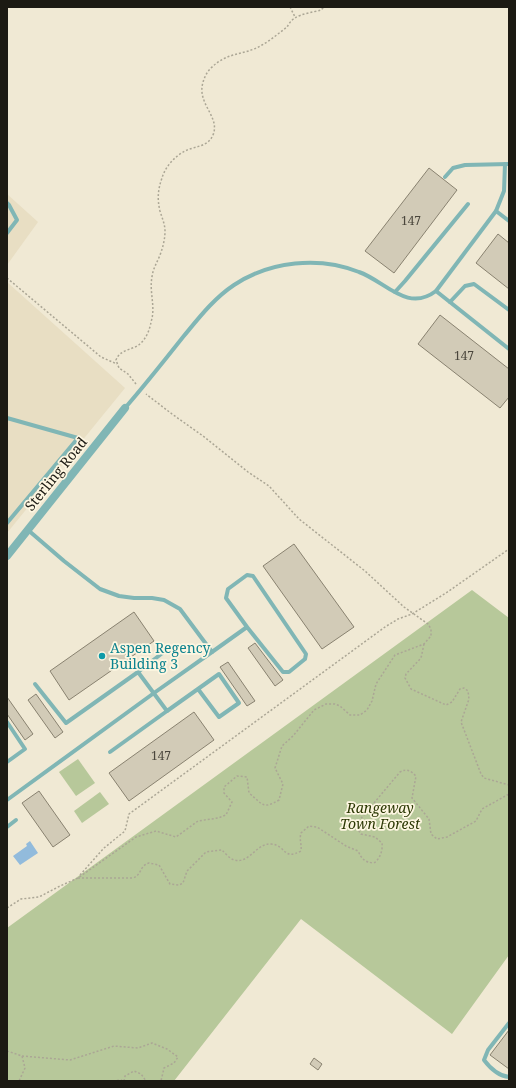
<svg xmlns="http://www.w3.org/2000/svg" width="516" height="1088" viewBox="0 0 516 1088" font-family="'Noto Serif',serif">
	<rect width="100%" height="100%" fill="#f0e9d4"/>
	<g fill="#e8dec3">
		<polygon points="7,194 38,222 7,265"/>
		<polygon points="7,282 125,388 7,533"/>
	</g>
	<g fill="#b7c89a">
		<polygon points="472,590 509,618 509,955 452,1034 301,919 174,1081 7,1081 7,928"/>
		<polygon points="78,759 95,783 76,796 59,772"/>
		<polygon points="100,792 109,804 82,823 74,811"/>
	</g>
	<polygon fill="#92bbdc" points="30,841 38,853 20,865 13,856 27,846 26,844"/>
	<g fill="#d2cbb7" stroke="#898270">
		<polygon points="429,168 457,190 394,273 365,251"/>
		<polygon points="498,234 509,243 509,289 476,263"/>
		<polygon points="440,315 509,369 509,397 500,408 418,344"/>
		<polygon points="294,544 354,627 322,649 263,566"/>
		<polygon points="134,612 154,641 69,700 50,671"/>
		<polygon points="255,643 283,680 275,686 248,648"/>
		<polygon points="228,662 255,701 247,706 220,667"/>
		<polygon points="36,694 63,732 55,738 28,700"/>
		<polygon points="7,697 33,734 25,740 7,714"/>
		<polygon points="194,712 214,740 129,801 109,773"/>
		<polygon points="39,791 70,835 53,847 22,803"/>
		<polygon points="509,1030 509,1069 490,1055"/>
		<polygon points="314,1058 322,1064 318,1070 310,1064"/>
	</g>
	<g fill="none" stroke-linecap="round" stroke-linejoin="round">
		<g stroke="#aba695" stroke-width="1.5" stroke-dasharray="2 2" stroke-linecap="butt">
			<polyline points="290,7 295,17"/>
			<polyline points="7,278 101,357 117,364"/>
			<path d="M136 384 128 374 119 368 116 360C120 349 133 350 140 344 146 339 150 329 151 322 156 307 149 292 152 277 153 268 157 263 160 255 163 247 165 239 165 231 165 224 162 218 160 211 157 199 158 189 162 178 165 167 175 156 185 151 195 146 208 147 213 135 220 118 200 106 202 87 203 80 206 73 211 68 228 51 244 56 262 45 271 40 279 33 287 27 289 24 291 20 295 18 300 14 314 12 321 10L324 7"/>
			<polyline points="424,644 421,658 406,674 405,678 411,689 446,705 452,702 460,689 464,688 468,691 469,699 461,722 481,774 484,778 509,785"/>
			<polyline points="80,875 104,848 125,831 129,814 385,627 398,619 412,614 446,593 509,549"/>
			<path d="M78 878H133C142 875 139 866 149 863L159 865 170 884 179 885 183 883 187 871 206 852 222 850C225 853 230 859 234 860 250 864 256 843 271 844 286 845 283 861 301 851 302 845 299 840 301 833L309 826 317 827 346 846 358 851C362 859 364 862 374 863 380 859 383 850 382 843L375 837 361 834 357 828 358 822 400 772C407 768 411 771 416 776L412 798 429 819 431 834 437 839 447 837 476 821 482 809 509 794"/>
			<path d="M7 908 21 899 39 897 60 886 78 878 136 837 156 831 176 837 198 821 218 818 226 815 232 802 224 793V787L237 776 247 777 249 793C263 804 262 810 279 800L283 784 275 768 282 746 293 736 314 710 326 704H335L340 706 350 715H360L367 710 372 701 376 684 395 655 424 644 431 636V629L428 624 404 607 365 571 299 519 269 486 248 472 203 436 172 414 146 394"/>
			<polyline points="7,1051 22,1056 25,1068 19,1081"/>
			<polyline points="22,1056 70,1060 114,1046 138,1048 152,1043 167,1049 178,1057 174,1063 164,1068 161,1081"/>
			<polyline points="113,1081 121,1080 123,1081"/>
			<polyline points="124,1081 125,1076 134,1071 141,1074 146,1081"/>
		</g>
		<g stroke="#80b6b5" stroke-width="4">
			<polyline points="445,177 453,168 465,165 509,164"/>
			<polyline points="7,203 9,205 17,220 7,233"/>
			<polyline points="496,211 509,221"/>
			<polyline points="436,291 509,349"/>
			<polyline points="395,292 405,281 468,204"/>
			<polyline points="450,302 465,286 474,284 509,310"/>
			<path d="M125 408C145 385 164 361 183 337 198 319 213 299 234 285 270 261 319 256 359 272 385 281 407 313 436 291L496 211 504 191 505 164"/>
			<polyline points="7,418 78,438 7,523"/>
			<polyline points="212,652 247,627 226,598 228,589 247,575 253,576 306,654 305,659 289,672 283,672 247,627"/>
			<polyline points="138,672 165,651"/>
			<polyline points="35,684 66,723 138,672 167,711 219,674 239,703 219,717 198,689"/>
			<polyline points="7,722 25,749 7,762"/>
			<polyline points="110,752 167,711"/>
			<polyline points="7,800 154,693 212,652 180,609 164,600 152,598 134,598 119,596 100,589 64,561 28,530"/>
			<polyline points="7,827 16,820"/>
			<path d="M509 1023 488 1050 484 1060C490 1068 499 1076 509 1077"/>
		</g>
		<polyline stroke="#80b6b5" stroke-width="8" points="7,556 125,408"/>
	</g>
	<circle fill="#0f9aa8" stroke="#fdf6e1" stroke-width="1.5" cx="102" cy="656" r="4"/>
	<g text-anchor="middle" stroke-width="3.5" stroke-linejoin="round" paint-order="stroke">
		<g font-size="12" fill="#4a463c">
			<text x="411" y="225">147</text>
			<text x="464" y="360">147</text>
			<text x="161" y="760">147</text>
		</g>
		<g font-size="14" fill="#1c1a13" stroke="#fdf6e1">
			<text transform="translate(56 474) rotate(-51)" y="5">Sterling Road</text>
		</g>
		<g font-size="14" fill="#0d838f" stroke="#fdf6e1" text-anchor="start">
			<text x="110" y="653">Aspen Regency<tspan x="110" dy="16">Building 3</tspan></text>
		</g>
		<g font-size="14" font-style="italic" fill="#2b3803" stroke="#fdf6e1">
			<text x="380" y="813">Rangeway<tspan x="380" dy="16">Town Forest</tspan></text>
		</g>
	</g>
	<rect width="516" height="1088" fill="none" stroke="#1c1a13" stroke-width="16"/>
</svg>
